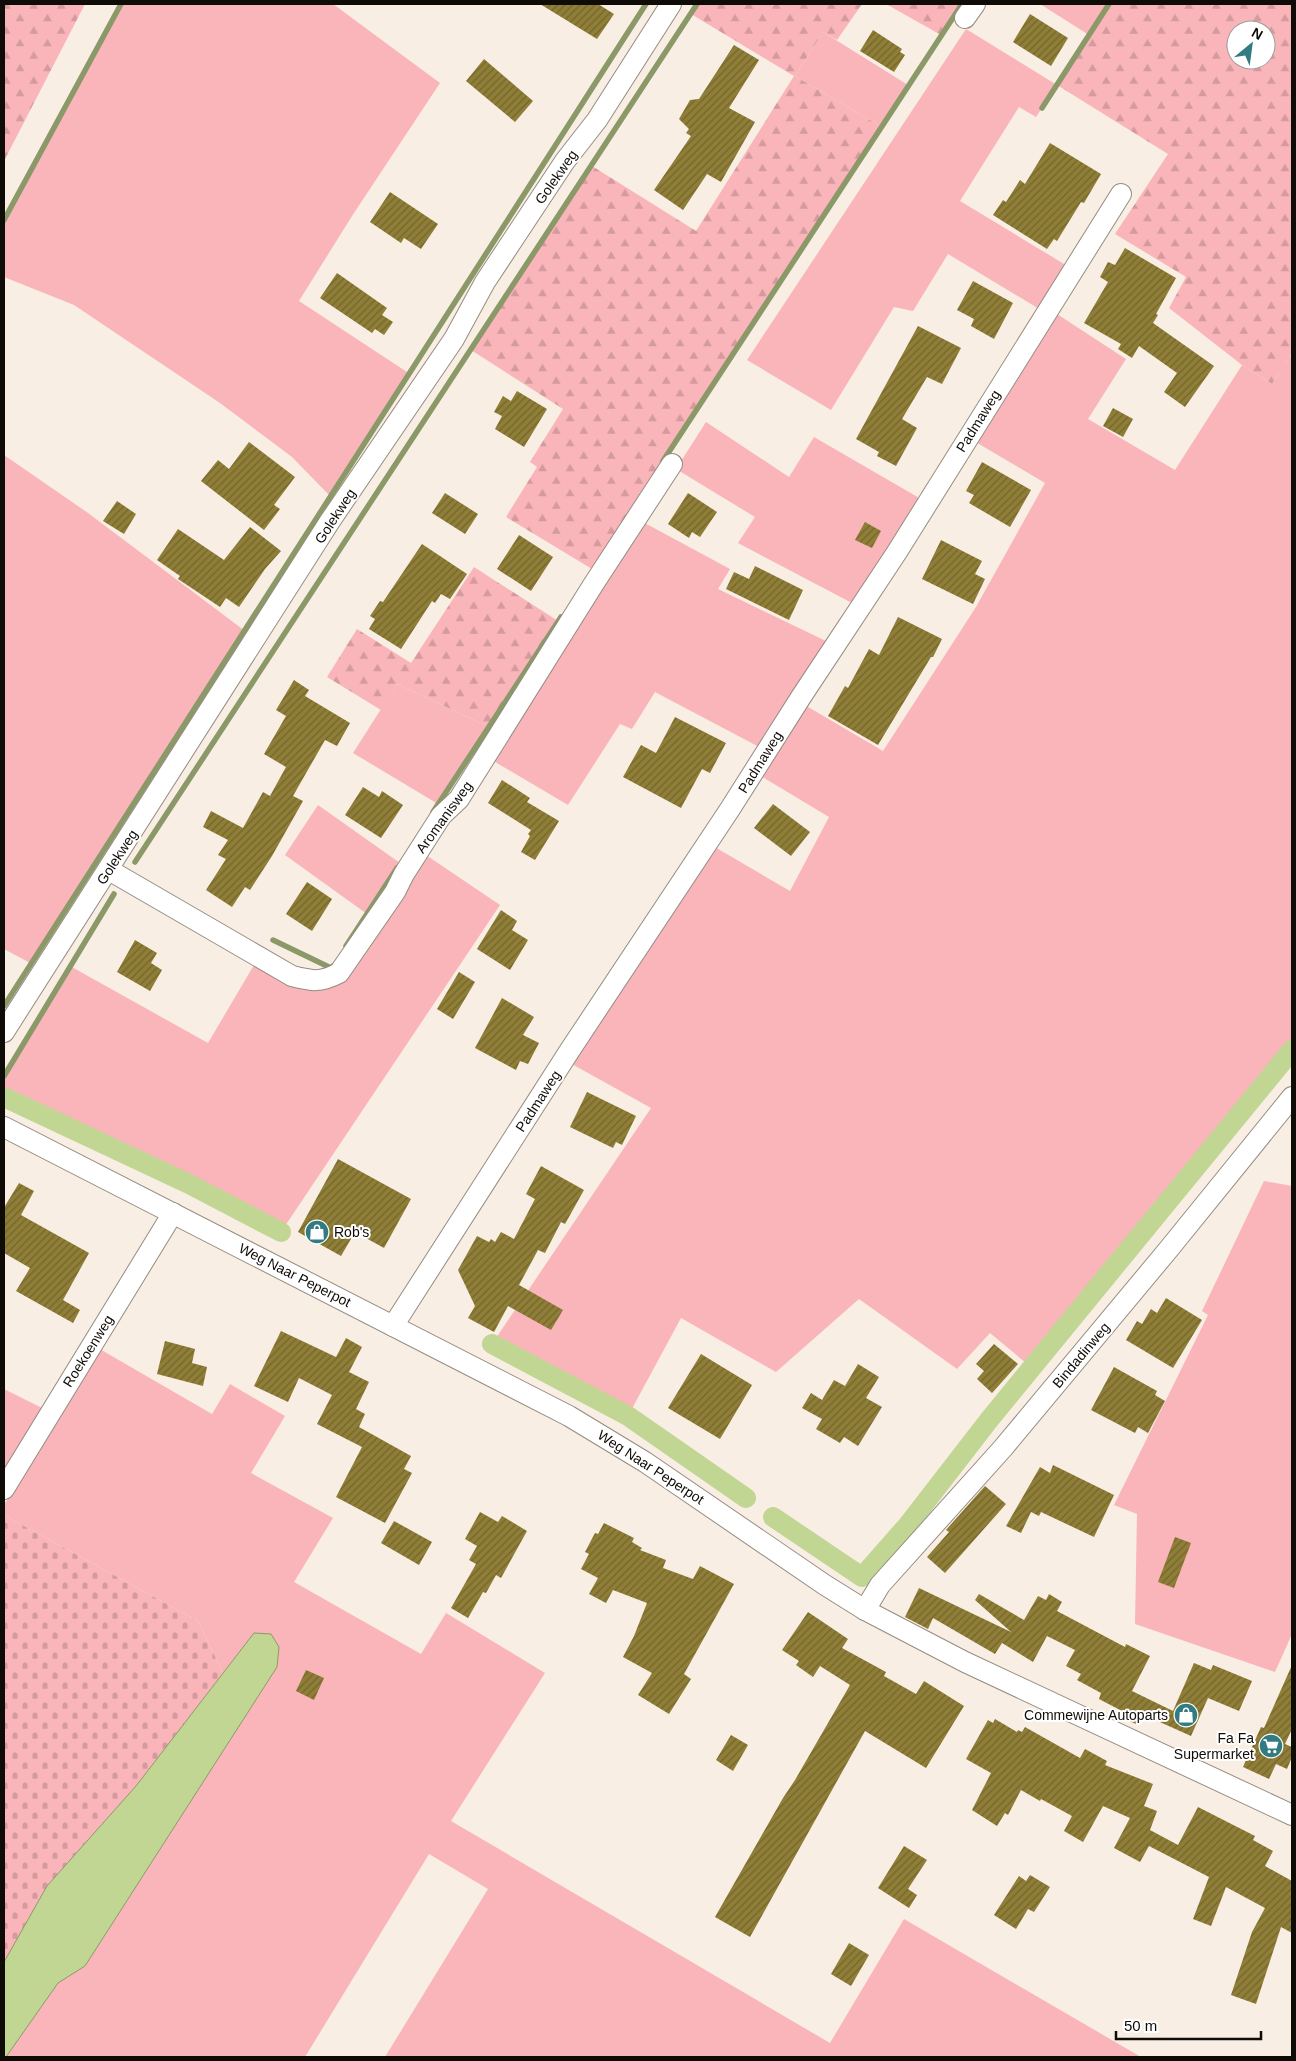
<svg xmlns="http://www.w3.org/2000/svg" width="1296" height="2061" viewBox="0 0 1296 2061" font-family="Helvetica,sans-serif">
	<defs>
		<pattern id="forest-firs" width="22" height="20" patternUnits="userSpaceOnUse" patternTransform="scale(1.25)"><rect width="22" height="20" fill="#f9b5b9"/><path d="M5 1l3.5 6h-7zM16 11l3.5 6h-7z" fill="#d49a9e"/></pattern>
		<pattern id="cemetery-stones" width="16" height="16" patternUnits="userSpaceOnUse" patternTransform="scale(1.25)"><rect width="16" height="16" fill="#f9b5b9"/><path d="M2 7V4a2 2 0 0 1 4 0v3zM10 15v-3a2 2 0 0 1 4 0v3z" fill="#d49a9e"/></pattern>
		<pattern id="building-hatch" width="6" height="6" patternUnits="userSpaceOnUse" patternTransform="scale(1.25)"><rect width="6" height="6" fill="#8f7e37"/><path d="M-1 1l2-2M0 6l6-6M5 7l2-2" fill="none" stroke="#73662c"/></pattern>
	</defs>
	<rect width="100%" height="100%" fill="#f9eee3"/>
	<g fill="#f9b5b9">
		<polygon points="121,4 333,4 440,83 352,216 299,301 410,374 331,497 292,457 220,403 74,305 4,277 4,220"/>
		<polygon points="1040,4 1109,4 1089,35"/>
		<polygon points="966,29 1057,85 1036,117 1019,107 960,201 1069,267 1041,310 948,254 913,311 894,307 831,410 747,360"/>
		<polygon points="823,32 908,85 882,127 795,76"/>
		<polygon points="1057,314 1126,359 1088,419 1175,470 1242,365 1272,384 1290,356 1292,357 1292,1050 1032,1368 990,1333 957,1369 859,1299 776,1372 681,1318 628,1416 492,1344 651,1108 570,1063 713,846 790,891 829,817 759,775 803,704 883,751 976,607 1045,483 974,441"/>
		<polygon points="706,422 789,477 814,437 921,499 852,603 738,543 755,517 676,469"/>
		<polygon points="4,455 88,513 245,631 32,964 4,949"/>
		<polygon points="641,521 730,569 718,589 828,642 761,748 655,692 632,729 620,724 568,805 490,759"/>
		<polygon points="397,684 489,727 438,804 353,753"/>
		<polygon points="318,805 400,863 367,914 285,855"/>
		<polygon points="423,853 500,905 281,1232 189,1184 4,1097 4,1076 70,966 208,1043 254,965 328,985"/>
		<polygon points="1264,1181 1292,1186 1292,1634 1275,1672 1135,1624 1137,1514 1114,1505 1208,1315 1202,1311"/>
		<polygon points="98,1348 212,1414 230,1384 285,1416 251,1473 333,1518 294,1582 421,1654 446,1613 545,1673 451,1821 830,2043 904,1919 1141,2057 385,2057 488,1889 429,1854 305,2057 6,2057 58,1983 85,1966 277,1667 279,1648 254,1633 223,1673 198,1621 4,1515 4,1505"/>
		<polygon points="4,1389 42,1408 4,1470"/>
	</g>
	<g fill="url(#forest-firs)" fill-rule="evenodd">
		<polygon points="4,4 85,4 4,161"/>
		<polygon points="697,4 862,4 837,40 823,32 795,76 882,127 592,569 506,517 537,467 530,462 563,409 471,350 592,166 696,231 794,76 691,14"/>
		<polygon points="886,4 962,4 941,35"/>
		<path d="M1109 4H1292V353L1272 384 1242 365 1169 308 1186 277 1115 234 1168 154 1057 85ZM1236 30H1266V60H1236Z"/>
		<polygon points="474,567 558,621 489,727 397,684 381,710 327,677 357,629 411,663"/>
	</g>
	<polygon fill="url(#cemetery-stones)" points="4,1515 198,1621 223,1673 136,1786 47,1886 4,1962"/>
	<polygon fill="#c0d692" stroke="#8b9969" points="254,1633 271,1634 279,1647 277,1667 85,1966 58,1983 6,2057 4,2057 4,1962 47,1886 136,1786"/>
	<g fill="none" stroke-linecap="round" stroke-linejoin="round">
		<g stroke="#8b9969" stroke-width="5.5">
			<polyline points="1042,108 1109,4"/>
			<polyline points="4,220 121,4"/>
			<polyline points="663,461 962,4"/>
			<polyline points="433,812 561,617"/>
			<polyline points="135,862 697,4"/>
			<polyline points="273,940 331,968 333,966"/>
			<polyline points="346,946 397,868"/>
			<polyline points="4,1006 646,4"/>
			<polyline points="4,1076 114,894"/>
		</g>
		<g stroke="#c0d692" stroke-width="20">
			<polyline points="4,1097 189,1184 281,1232"/>
			<polyline points="492,1344 628,1416 746,1498"/>
			<polyline points="773,1517 862,1577 907,1526 989,1420 1292,1050"/>
		</g>
	</g>
	<g fill="url(#building-hatch)">
		<polygon points="540,4 598,4 614,14 597,39"/>
		<polygon points="1030,14 1068,38 1051,66 1013,42"/>
		<polygon points="873,30 902,49 900,52 905,55 894,72 860,51"/>
		<polygon points="734,45 759,60 729,108 755,122 721,182 707,174 683,210 654,190 691,136 686,133 689,129 679,119 690,100 699,99"/>
		<polygon points="484,59 533,101 515,122 466,81"/>
		<polygon points="1050,143 1101,174 1084,203 1081,202 1057,241 1054,239 1047,249 993,215 1003,200 1006,202 1020,180 1025,184"/>
		<polygon points="390,192 438,224 421,249 404,238 401,243 370,222"/>
		<polygon points="1125,248 1176,278 1156,314 1158,315 1153,323 1214,366 1185,407 1164,392 1177,373 1139,346 1132,358 1118,349 1121,344 1084,323 1108,282 1100,277 1108,262 1115,265"/>
		<polygon points="337,273 387,308 382,315 393,322 384,335 375,329 372,333 320,298"/>
		<polygon points="973,281 1013,303 994,339 971,326 974,319 957,310"/>
		<polygon points="918,326 961,348 942,384 927,377 902,419 917,428 896,466 877,456 879,452 856,439"/>
		<polygon points="517,391 547,409 524,447 495,429 502,416 494,412 503,396 511,401"/>
		<polygon points="1113,408 1133,419 1123,437 1103,426"/>
		<polygon points="249,442 295,477 274,505 280,509 264,530 201,481 218,460 229,469"/>
		<polygon points="982,462 1031,490 1010,527 969,503 974,495 966,491"/>
		<polygon points="445,493 478,514 465,534 432,513"/>
		<polygon points="688,493 717,512 700,537 692,532 689,538 668,524"/>
		<polygon points="117,501 136,514 124,534 103,521"/>
		<polygon points="865,522 881,531 872,548 855,540"/>
		<polygon points="250,527 281,551 265,569 239,607 226,598 220,607 178,579 180,576 157,560 178,529 224,560"/>
		<polygon points="519,535 553,557 531,591 497,569"/>
		<polygon points="941,540 982,561 975,574 985,579 973,604 922,579"/>
		<polygon points="422,544 467,574 450,599 441,594 435,603 432,601 401,649 369,629 375,619 370,616 380,601 383,602"/>
		<polygon points="755,566 803,590 789,620 726,589 734,572 749,579"/>
		<polygon points="898,617 942,639 933,657 931,657 878,745 828,716 845,686 848,688 869,649 879,655"/>
		<polygon points="294,680 309,690 305,696 350,723 337,746 325,740 293,796 303,801 272,856 250,890 245,887 232,907 206,890 226,859 218,855 228,840 203,827 211,811 243,828 263,792 270,796 286,767 264,754 286,716 276,710"/>
		<polygon points="675,717 726,743 710,773 702,769 681,808 623,777 641,745 656,753"/>
		<polygon points="502,780 530,798 527,802 559,821 535,860 521,852 530,836 528,834 531,830 488,803"/>
		<polygon points="363,787 379,797 382,791 403,805 381,838 345,815"/>
		<polygon points="773,804 810,832 791,856 754,828"/>
		<polygon points="307,882 332,899 312,931 286,914"/>
		<polygon points="501,910 517,921 512,930 528,940 510,970 477,949"/>
		<polygon points="135,940 157,953 151,963 162,970 150,991 117,972"/>
		<polygon points="459,972 475,982 453,1019 437,1009"/>
		<polygon points="502,998 534,1017 523,1035 539,1043 528,1064 520,1061 516,1070 475,1048"/>
		<polygon points="587,1092 636,1116 622,1145 616,1142 613,1148 570,1127"/>
		<polygon points="338,1159 411,1199 384,1248 355,1232 341,1256 298,1232"/>
		<polygon points="541,1166 584,1190 565,1224 561,1222 545,1253 538,1250 519,1285 563,1310 551,1330 508,1306 494,1332 468,1318 475,1306 458,1270 477,1236 489,1242 491,1239 495,1242 501,1232 514,1239 535,1199 526,1194"/>
		<polygon points="19,1183 34,1191 21,1215 89,1253 63,1300 80,1310 73,1323 16,1291 30,1268 4,1253 4,1205 5,1206"/>
		<polygon points="1166,1298 1202,1320 1173,1368 1126,1340 1137,1321 1142,1324 1151,1309 1157,1313"/>
		<polygon points="281,1331 336,1357 346,1338 362,1347 349,1372 369,1382 356,1409 365,1414 359,1427 411,1456 404,1469 412,1473 385,1523 336,1497 362,1447 317,1424 332,1395 299,1378 288,1402 254,1386"/>
		<polygon points="165,1341 195,1349 192,1363 207,1367 203,1386 157,1374"/>
		<polygon points="994,1344 1018,1364 992,1393 977,1379 984,1371 976,1364"/>
		<polygon points="701,1354 752,1385 720,1439 668,1408"/>
		<polygon points="858,1364 879,1377 866,1398 882,1407 858,1446 844,1437 840,1443 816,1429 822,1419 802,1408 811,1393 822,1400 834,1380 845,1386"/>
		<polygon points="1114,1367 1157,1391 1155,1395 1165,1401 1148,1433 1138,1427 1135,1433 1091,1410"/>
		<polygon points="1053,1465 1114,1495 1094,1537 1041,1512 1039,1516 1031,1512 1021,1533 1006,1526 1040,1467 1050,1473"/>
		<polygon points="985,1486 1006,1504 945,1573 927,1557 949,1532 946,1530"/>
		<polygon points="480,1512 498,1522 502,1516 527,1531 501,1578 496,1575 486,1593 483,1592 468,1618 451,1608 476,1564 469,1560 477,1546 465,1539"/>
		<polygon points="394,1521 432,1542 419,1565 381,1543"/>
		<polygon points="604,1523 634,1538 632,1542 642,1548 640,1550 666,1560 663,1568 693,1579 700,1566 734,1584 684,1674 691,1679 669,1714 638,1695 652,1673 623,1657 634,1636 647,1603 613,1590 606,1603 589,1594 598,1578 581,1569 589,1554 585,1552 595,1533 598,1534"/>
		<polygon points="1175,1537 1191,1543 1174,1588 1158,1582"/>
		<polygon points="919,1588 1011,1632 975,1600 979,1594 1024,1620 1038,1596 1046,1600 1049,1594 1062,1602 1057,1611 1125,1647 1126,1644 1150,1656 1132,1691 1173,1711 1194,1663 1211,1670 1213,1665 1252,1681 1239,1711 1208,1698 1191,1736 1142,1714 1136,1724 1119,1716 1122,1711 1099,1699 1101,1693 1077,1680 1081,1674 1066,1666 1075,1650 1047,1636 1033,1662 1002,1643 995,1654 933,1618 928,1629 905,1617"/>
		<polygon points="808,1612 848,1639 842,1648 886,1672 884,1676 916,1694 924,1681 964,1706 926,1768 865,1731 750,1937 715,1917 783,1798 795,1780 850,1685 820,1666 813,1677 796,1665 799,1661 782,1650"/>
		<polygon points="1292,1665 1292,1729 1285,1744 1292,1747 1292,1757 1287,1769 1276,1764 1269,1779 1243,1767 1261,1727 1264,1728"/>
		<polygon points="306,1670 324,1678 314,1700 296,1691"/>
		<polygon points="995,1719 1017,1732 1018,1730 1022,1732 1025,1727 1080,1758 1085,1749 1107,1761 1105,1765 1153,1784 1144,1806 1157,1811 1150,1830 1178,1845 1198,1807 1255,1836 1253,1840 1273,1851 1265,1866 1292,1881 1292,1933 1281,1927 1256,2004 1231,1995 1252,1932 1265,1908 1226,1887 1211,1926 1193,1919 1209,1877 1149,1846 1140,1862 1114,1848 1130,1818 1103,1806 1083,1842 1064,1831 1072,1816 1041,1799 1040,1801 1021,1790 1008,1815 1005,1813 997,1826 972,1810 991,1773 966,1759 988,1720 993,1723"/>
		<polygon points="731,1735 748,1745 733,1771 716,1760"/>
		<polygon points="904,1846 927,1860 908,1889 917,1895 909,1908 878,1888"/>
		<polygon points="1030,1875 1050,1887 1034,1912 1028,1909 1016,1929 994,1915 1019,1876 1026,1881"/>
		<polygon points="849,1943 869,1955 851,1986 831,1974"/>
	</g>
	<g fill="none" stroke-linecap="round" stroke-linejoin="round">
		<g stroke="#958c81" stroke-width="22">
			<g id="minor">
				<polyline points="965,18 975,4"/>
				<path d="M109 870 292 976C312 981 320 983 339 973L395 892 404 874 441 816 459 799 593 585 672 464"/>
				<polyline points="4,1032 330,521 454,339 485,282 565,161 597,120 671,4"/>
				<polyline points="4,1127 569,1416 645,1462 825,1585 865,1610 965,1662 1292,1815"/>
				<polyline points="393,1326 570,1050 730,809 801,697 897,552 1121,194"/>
				<polyline points="4,1489 173,1213"/>
				<polyline points="865,1610 880,1585 1003,1448 1168,1250 1292,1097"/>
			</g>
		</g>
		<use href="#minor" stroke="#fff" stroke-width="20"/>
	</g>
	<defs>
		<g id="shop-disc" transform="scale(1.25)"><circle r="9.5" fill="#327b81" stroke="#fff"/><path d="M-5-2.5h2.3a2.7 3.5 0 0 1 5.4 0H5L5.5 6h-11ZM-1.5-2.5h3a1.5 2.3 0 0 0-3 0Z" fill="#fff"/></g>
		<g id="supermarket-disc" transform="scale(1.25)"><circle r="9.5" fill="#327b81" stroke="#fff"/><path d="M-6-5.5h2.5l.6 2H6L4.5 2H-2.5L-4.4-4H-6ZM-1.5 3.2a1.3 1.3 0 1 0 .1 0ZM3 3.2a1.3 1.3 0 1 0 .1 0Z" fill="#fff"/></g>
	</defs>
	<g fill-rule="evenodd">
		<use href="#shop-disc" x="317" y="1232"/>
		<use href="#shop-disc" x="1186" y="1715"/>
		<use href="#supermarket-disc" x="1271" y="1746"/>
	</g>
	<g text-anchor="middle" stroke-width="4" stroke-linejoin="round" paint-order="stroke">
		<g font-size="14" fill="#0f0c08" stroke="#fff">
			<text transform="translate(556 177) rotate(-55)" y="5">Golekweg</text>
			<text transform="translate(978 421) rotate(-58)" y="5">Padmaweg</text>
			<text transform="translate(335 516) rotate(-57)" y="5">Golekweg</text>
			<text transform="translate(760 762) rotate(-58)" y="5">Padmaweg</text>
			<text transform="translate(444 817) rotate(-54)" y="5">Aromanisweg</text>
			<text transform="translate(117 857) rotate(-57)" y="5">Golekweg</text>
			<text transform="translate(538 1101) rotate(-57)" y="5">Padmaweg</text>
			<text transform="translate(295 1275) rotate(27)" y="5">Weg Naar Peperpot</text>
			<text transform="translate(88 1351) rotate(-58)" y="5">Roekoenweg</text>
			<text transform="translate(1081 1355) rotate(-50)" y="5">Bindadinweg</text>
			<text transform="translate(651 1467) rotate(33)" y="5">Weg Naar Peperpot</text>
		</g>
		<g font-size="14" fill="#0f0c08" stroke="#fff" text-anchor="end">
			<text x="334" y="1237" text-anchor="start">Rob's</text>
			<text x="1168" y="1720">Commewijne Autoparts</text>
			<text x="1254" y="1743">Fa Fa<tspan x="1254" dy="16">Supermarket</tspan></text>
		</g>
	</g>
	<rect width="1296" height="2061" fill="none" stroke="#0f0c08" stroke-width="10"/>
	<g transform="translate(1251 45) rotate(29)"><circle r="24" fill="#ffffff" stroke="#9f9e9c"/>
	<path d="M0-4L9 19L0 12L-9 19Z" fill="#327b81"/>
	<text y="-8" font-size="14" font-weight="bold" text-anchor="middle" fill="#0f0c08">N</text>
	</g>
	<path d="M1116 2031v8h145v-8" fill="none" stroke="#0f0c08" stroke-width="2.5"/>
	<text x="1124" y="2031" font-size="15" fill="#0f0c08" stroke="#ffffff" stroke-width="4" paint-order="stroke">50 m</text>
</svg>
